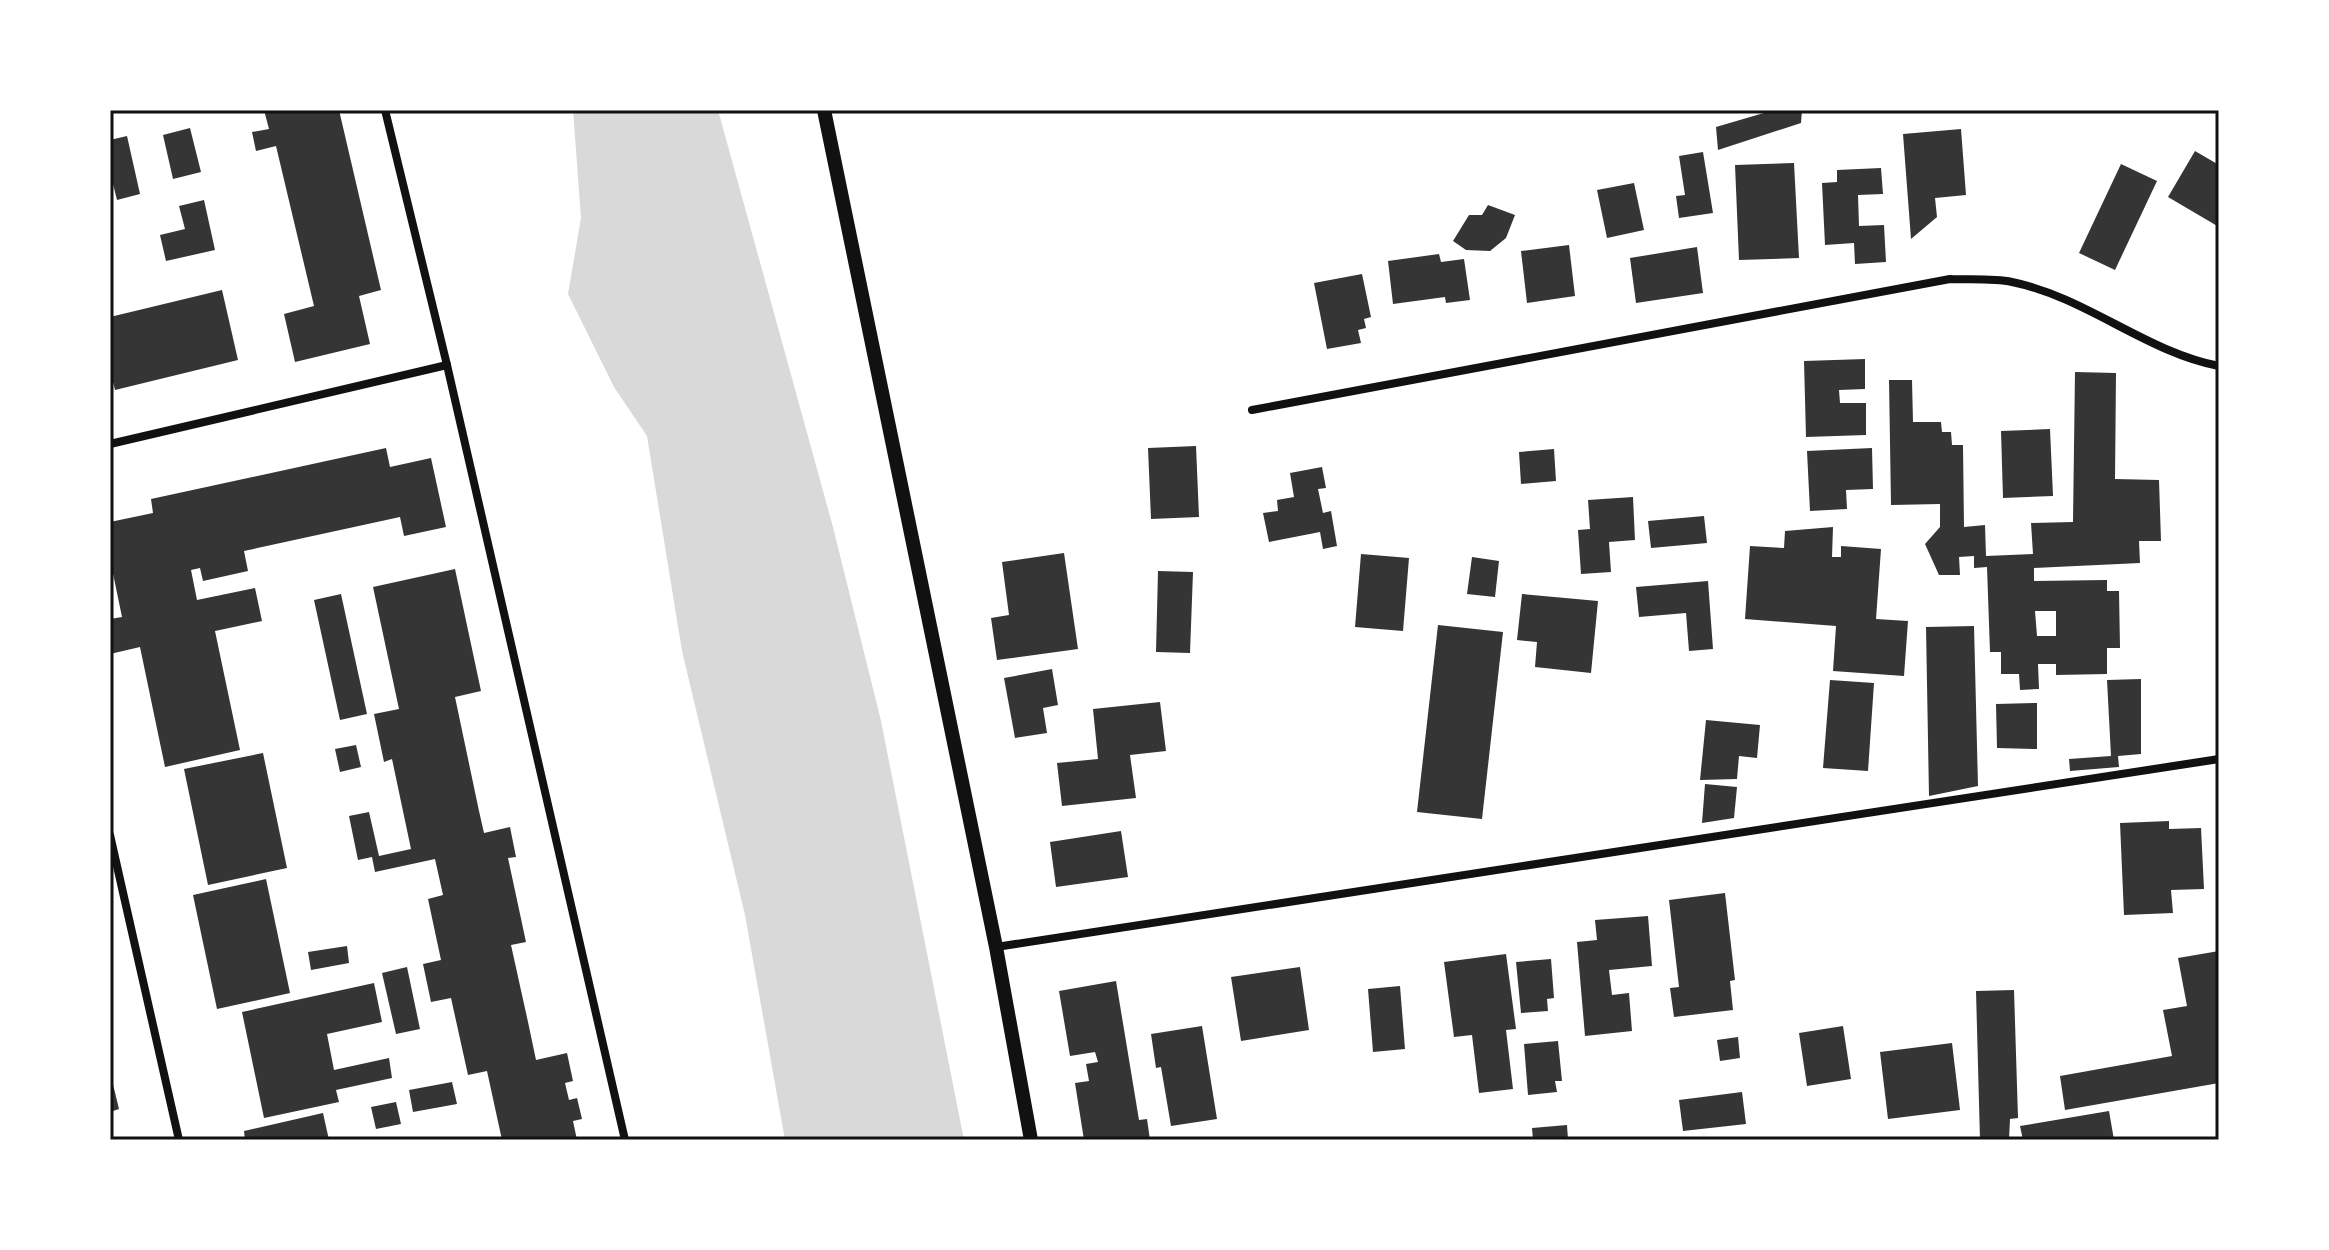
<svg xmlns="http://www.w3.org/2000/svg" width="2329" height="1250" viewBox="0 0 2329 1250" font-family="'PT Sans',sans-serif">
	<rect width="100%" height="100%" fill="#fff"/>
	<polygon fill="#d9d9d9" points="573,110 718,110 833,527 881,721 964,1140 785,1140 745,915 682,651 647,436 614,387 568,294 581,218"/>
	<g fill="#353535" fill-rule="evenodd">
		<polygon points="264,110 339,110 381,290 359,296 370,344 295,362 284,314 314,306 276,146 256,151 252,132 269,129"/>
		<polygon points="1774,110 1802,110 1801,123 1718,150 1716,127"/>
		<polygon points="190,128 201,172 173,179 163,135"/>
		<polygon points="1961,129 1966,195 1935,198 1937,217 1911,239 1903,134"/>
		<polygon points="127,136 140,194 117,200 110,172 110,140"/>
		<polygon points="2195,151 2219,165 2219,227 2168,197"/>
		<polygon points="1703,152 1713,213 1679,218 1676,196 1685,195 1679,156"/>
		<polygon points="1794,163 1799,258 1739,260 1735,165"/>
		<polygon points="2121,164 2157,181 2115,270 2079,253"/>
		<polygon points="1881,168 1883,194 1858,195 1859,226 1884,225 1886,262 1855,264 1854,243 1825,245 1822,183 1837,182 1837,170"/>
		<polygon points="1634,183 1644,230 1607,238 1597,190"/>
		<polygon points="204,200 215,250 166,261 160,235 185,229 179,206"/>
		<polygon points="1488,205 1515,215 1506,238 1490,251 1466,250 1453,241 1469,215 1482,215"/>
		<polygon points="1569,245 1575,296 1527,303 1521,251"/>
		<polygon points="1697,247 1703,293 1636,303 1630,258"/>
		<polygon points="1439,254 1441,262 1464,259 1470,300 1446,303 1445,297 1393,304 1388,261"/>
		<polygon points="1362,274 1371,317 1364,319 1366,328 1358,330 1361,343 1327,349 1314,283"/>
		<polygon points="222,290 238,360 115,390 110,370 110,317"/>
		<polygon points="1865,359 1865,389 1839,390 1840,403 1866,403 1866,435 1806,437 1804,361"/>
		<path d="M2075 372 2116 373 2115 479 2159 480 2161 541H2139L2140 563 2034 568V581L2107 580V591H2119L2120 648H2107V674L2056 675V664H2038L2039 689 2020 690 2019 674H2001V652H1990L1987 567 1974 568V556L1959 557 1960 575H1939L1925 544 1940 527V504L1891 505 1889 380H1912L1913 422H1941L1942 432H1951L1952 445H1963L1964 527 1985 525 1986 556 2033 554 2031 523 2073 522ZM2035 611H2056V636H2037Z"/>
		<polygon points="2050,429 2053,496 2003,498 2001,431"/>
		<polygon points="1196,446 1199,517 1151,519 1148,448"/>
		<polygon points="386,448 390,467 431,458 446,527 404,536 400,517 244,551 248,571 203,581 200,568 191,570 197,600 255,588 262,621 215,631 240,750 165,767 140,647 110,654 110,619 122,617 110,559 110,522 153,513 151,499"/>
		<polygon points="1872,448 1873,489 1846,490 1847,509 1810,511 1807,451"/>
		<polygon points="1554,449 1556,481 1521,484 1519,452"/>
		<polygon points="1322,467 1326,488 1318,489 1323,513 1331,511 1337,546 1323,549 1320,532 1269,542 1263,513 1278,511 1277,500 1294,497 1290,473"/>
		<polygon points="1633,497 1635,540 1609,542 1611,572 1581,574 1578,530 1590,529 1588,500"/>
		<polygon points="1704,516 1707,543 1651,548 1648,521"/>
		<polygon points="1833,527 1832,557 1841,557 1841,546 1881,549 1876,619 1908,621 1904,676 1833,671 1836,626 1745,619 1750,546 1784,548 1785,531"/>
		<polygon points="1064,553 1078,649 997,660 991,618 1009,615 1002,562"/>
		<polygon points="1361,554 1409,558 1403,631 1355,627"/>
		<polygon points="1472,557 1499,561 1495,597 1467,594"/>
		<polygon points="455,569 481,691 455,697 479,811 484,833 510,827 516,857 508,858 526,942 511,945 528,1022 536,1060 567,1053 573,1081 565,1083 569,1100 577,1098 582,1119 573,1121 577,1140 502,1140 487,1071 468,1075 451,998 431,1002 423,964 441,960 428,899 443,895 435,859 375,872 372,857 358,860 349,816 369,812 379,856 411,849 392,759 384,762 374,714 399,709 373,587"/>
		<polygon points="1158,571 1193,572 1190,653 1156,652"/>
		<polygon points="1708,581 1713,649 1689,651 1686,613 1639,617 1636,587"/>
		<polygon points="341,594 367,714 340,720 314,600"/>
		<polygon points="1522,594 1598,601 1591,673 1535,667 1537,642 1517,640"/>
		<polygon points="1438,625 1503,632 1482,819 1417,812"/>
		<polygon points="1974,626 1978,786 1929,796 1926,627"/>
		<polygon points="1052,669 1058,705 1043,708 1047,733 1015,738 1004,678"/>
		<polygon points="2141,679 2141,754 2118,756 2119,767 2070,771 2069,759 2111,756 2107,680"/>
		<polygon points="1830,680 1874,683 1868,771 1823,768"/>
		<polygon points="1160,702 1166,751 1130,755 1136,798 1062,806 1057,763 1098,759 1093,709"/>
		<polygon points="2037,703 2037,749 1997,748 1996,704"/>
		<polygon points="1706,720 1760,725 1757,758 1739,756 1737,779 1700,780"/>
		<polygon points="356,745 361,767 340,772 335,749"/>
		<polygon points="263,753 287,868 208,885 184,769"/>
		<polygon points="1705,784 1737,787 1734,818 1702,823"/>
		<polygon points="2169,821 2169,829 2201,828 2204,889 2171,890 2173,913 2124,915 2120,823"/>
		<polygon points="1121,831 1128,877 1056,887 1050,842"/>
		<polygon points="266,879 290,993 217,1009 193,895"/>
		<polygon points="1725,893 1735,980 1730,981 1733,1010 1674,1017 1670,988 1679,987 1669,900"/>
		<polygon points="1648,916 1652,966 1609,970 1612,995 1629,993 1632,1031 1585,1036 1577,942 1597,940 1595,920"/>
		<polygon points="347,946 349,963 311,970 308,952"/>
		<polygon points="2219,951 2219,1083 2065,1110 2060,1076 2172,1056 2163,1010 2187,1006 2178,958"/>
		<polygon points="1506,954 1516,1029 1506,1030 1513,1089 1479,1093 1472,1035 1454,1037 1444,962"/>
		<polygon points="1551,959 1554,998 1547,999 1548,1011 1521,1013 1516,962"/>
		<polygon points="407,967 420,1029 396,1034 382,973"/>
		<polygon points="1300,967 1309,1030 1241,1041 1231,977"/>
		<polygon points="1116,981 1139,1120 1147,1119 1150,1140 1084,1140 1075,1083 1089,1081 1086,1064 1098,1062 1095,1052 1070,1056 1059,991"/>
		<polygon points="374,983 382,1022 327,1034 334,1070 389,1058 392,1078 336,1090 339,1102 264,1118 242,1012"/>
		<polygon points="1400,986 1405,1049 1373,1052 1368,989"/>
		<polygon points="2014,990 2018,1118 2010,1119 2009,1140 1980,1140 1976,991"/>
		<polygon points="1202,1026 1217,1119 1171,1126 1161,1067 1156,1068 1151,1034"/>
		<polygon points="1843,1026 1851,1079 1807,1086 1799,1033"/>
		<polygon points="1738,1037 1740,1058 1720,1061 1717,1040"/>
		<polygon points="1558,1041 1562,1081 1555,1081 1557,1092 1528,1095 1524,1044"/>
		<polygon points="1952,1043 1960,1110 1888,1119 1880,1052"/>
		<polygon points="110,1072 119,1109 110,1112"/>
		<polygon points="452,1082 457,1104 413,1112 409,1090"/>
		<polygon points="1742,1092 1746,1124 1683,1131 1679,1100"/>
		<polygon points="396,1102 401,1124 376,1129 371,1107"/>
		<polygon points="2109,1111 2114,1140 2023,1140 2020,1126"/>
		<polygon points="323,1113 329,1140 245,1140 244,1131"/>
		<polygon points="1567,1125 1568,1140 1533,1140 1532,1128"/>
	</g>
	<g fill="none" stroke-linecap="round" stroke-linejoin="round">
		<g stroke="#111" stroke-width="8">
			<polyline points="385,110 447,365 625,1140"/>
			<path d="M1252 410 1950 279C1970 280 1993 278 2012 282 2086 297 2146 352 2219 366"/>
			<polyline points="110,444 447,365"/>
			<polyline points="110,835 179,1140"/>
			<polyline points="996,947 2219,759"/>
		</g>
		<polyline stroke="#111" stroke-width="14" points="824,110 996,947 1031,1140"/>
	</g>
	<rect width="2329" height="1250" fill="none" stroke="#ffffff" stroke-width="224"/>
	<rect x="112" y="112" width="2105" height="1026" fill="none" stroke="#111" stroke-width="3"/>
</svg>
